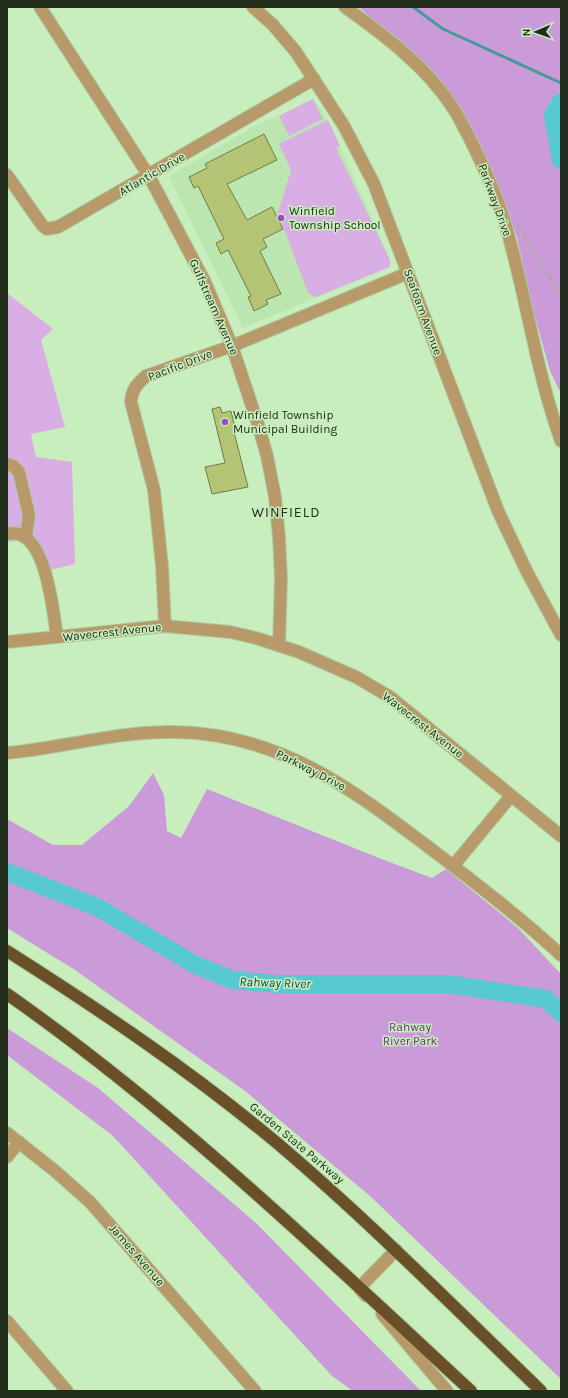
<svg xmlns="http://www.w3.org/2000/svg" width="568" height="1398" viewBox="0 0 568 1398" font-family="Karla,sans-serif">
	<rect width="100%" height="100%" fill="#c9eebd"/>
	<polygon fill="#bce6af" points="313,99 328,120 340,146 390,260 390,267 243,328 169,176 258,124 279,116"/>
	<g fill="#d8aee4">
		<polygon points="313,99 323,119 289,136 279,116"/>
		<polygon points="328,120 340,146 336,148 390,260 390,267 316,297 308,293 278,213 291,170 279,144"/>
		<polygon points="7,293 53,329 41,340 65,427 31,434 36,457 72,462 75,564 51,570 34,538 7,542"/>
	</g>
	<g fill="#cb9ad9">
		<polygon points="359,7 561,7 561,394 550,371 530,299 517,237 495,180 430,74"/>
		<polygon points="153,773 164,795 167,831 181,838 207,789 379,858 432,878 446,869 517,927 561,974 561,1379 370,1196 245,1091 75,970 7,928 7,819 53,845 82,845 129,806"/>
		<polygon points="7,1028 98,1088 256,1223 421,1391 353,1391 332,1376 113,1136 7,1055"/>
	</g>
	<g fill="none" stroke-linecap="round" stroke-linejoin="round">
		<polyline stroke="#469b98" stroke-width="3" points="413,7 443,29 561,83"/>
		<g stroke="#56cace" stroke-width="18">
			<polyline points="561,102 553,115 561,160"/>
			<polyline points="7,872 97,907 194,964 232,980 277,984 448,984 546,999 561,1013"/>
		</g>
	</g>
	<g fill="#b4c475" stroke="#707b45">
		<polygon points="264,134 277,160 227,184 247,220 272,207 283,229 263,239 267,247 260,251 281,294 266,300 268,304 254,311 248,297 251,296 228,250 221,254 216,243 224,239 198,186 194,188 189,177 207,168 205,164"/>
		<polygon points="220,407 222,413 231,411 236,432 234,432 248,487 212,494 205,467 225,463 212,409"/>
	</g>
	<g fill="none" stroke-linecap="round" stroke-linejoin="round">
		<g stroke="#abcba0" stroke-width="14">
			<g id="minor">
				<polyline points="40,7 149,176 205,282 232,346 257,421 267,456 275,497 279,537 281,578 279,645"/>
				<polyline points="253,7 273,25 296,52 344,126 374,184 498,511 527,572 561,635"/>
				<path d="M345 7C384 35 427 67 453 108 459 117 464 128 469 137 484 167 498 197 507 230 527 300 536 371 561 441"/>
				<polyline points="7,175 42,225 47,229 58,227 314,79"/>
				<polyline points="7,464 13,466 19,472 29,515 26,537"/>
				<path d="M7 534C46 524 53 612 57 637"/>
				<path d="M165 626 162 566 154 490 131 402C132 389 137 384 146 376L232 346 408 273"/>
				<polyline points="7,642 165,626 230,632 256,638 299,652 356,677 390,697 561,836"/>
				<path d="M7 753C63 748 118 731 175 732 282 734 353 790 435 852 478 885 521 918 561 955"/>
				<polyline points="453,866 511,796"/>
				<polyline points="7,1133 55,1171 90,1202 255,1391"/>
				<polyline points="7,1157 19,1142"/>
				<polyline points="366,1296 359,1288 396,1250"/>
				<polyline points="382,1314 447,1391"/>
				<polyline points="7,1321 67,1391"/>
			</g>
		</g>
		<g stroke="#abcba0" stroke-width="14">
			<g id="highway">
				<path d="M7 951C100 1010 192 1072 277 1143 369 1221 454 1307 541 1391"/>
				<path d="M7 994C174 1111 321 1252 471 1391"/>
			</g>
		</g>
		<polyline stroke="#96b48c" stroke-width="2" stroke-dasharray="2 2" stroke-linecap="butt" points="517,223 561,297"/>
		<use href="#minor" stroke="#b89a6a" stroke-width="12"/>
		<use href="#highway" stroke="#695028" stroke-width="12"/>
	</g>
	<g fill="#a14cba" stroke="#c9eebd" stroke-width="1.5">
		<circle cx="281" cy="218" r="4"/>
		<circle cx="225" cy="422" r="4"/>
	</g>
	<g text-anchor="middle" stroke-width="3" stroke-linejoin="round" paint-order="stroke">
		<g font-size="12" fill="#202e1b" stroke="#c9eebd">
			<text transform="translate(152 174) rotate(-30)" y="4">Atlantic Drive</text>
			<text transform="translate(495 200) rotate(70)" y="4">Parkway Drive</text>
			<text transform="translate(214 307) rotate(66)" y="4">Gulfstream Avenue</text>
			<text transform="translate(423 312) rotate(70)" y="4">Seafoam Avenue</text>
			<text transform="translate(180 365) rotate(-21)" y="4">Pacific Drive</text>
			<text transform="translate(112 632) rotate(-6)" y="4">Wavecrest Avenue</text>
			<text transform="translate(423 725) rotate(38)" y="4">Wavecrest Avenue</text>
			<text transform="translate(311 770) rotate(27)" y="4">Parkway Drive</text>
			<text transform="translate(297 1143) rotate(40)" y="4">Garden State Parkway</text>
			<text transform="translate(137 1255) rotate(49)" y="4">James Avenue</text>
		</g>
		<g font-size="12" fill="#202e1b" stroke="#c9eebd" text-anchor="start">
			<text x="289" y="215">Winfield<tspan x="289" dy="14">Township School</tspan></text>
			<text x="233" y="419">Winfield Township<tspan x="233" dy="14">Municipal Building</tspan></text>
		</g>
		<g font-size="12" fill="#682d79" stroke="#c9eebd">
			<text x="410" y="1031">Rahway<tspan x="410" dy="14">River Park</tspan></text>
		</g>
		<g font-size="13" font-style="italic" fill="#124648" stroke="#c9eebd">
			<text transform="translate(275 982) rotate(2)" y="5">Rahway River</text>
		</g>
		<g font-size="14" letter-spacing="1" fill="#202e1b" stroke="#c9eebd">
			<text x="286" y="517">WINFIELD</text>
		</g>
	</g>
	<rect width="568" height="1398" fill="none" stroke="#202e1b" stroke-width="16"/>
	<g transform="translate(536 32) rotate(268)" stroke="#c9eebd" stroke-width="3" paint-order="stroke">
	<path d="M0-3L7 15L0 10L-7 15Z" fill="#202e1b"/>
	<text y="-6" font-size="11" font-weight="bold" text-anchor="middle" fill="#202e1b">N</text>
	</g>
</svg>
